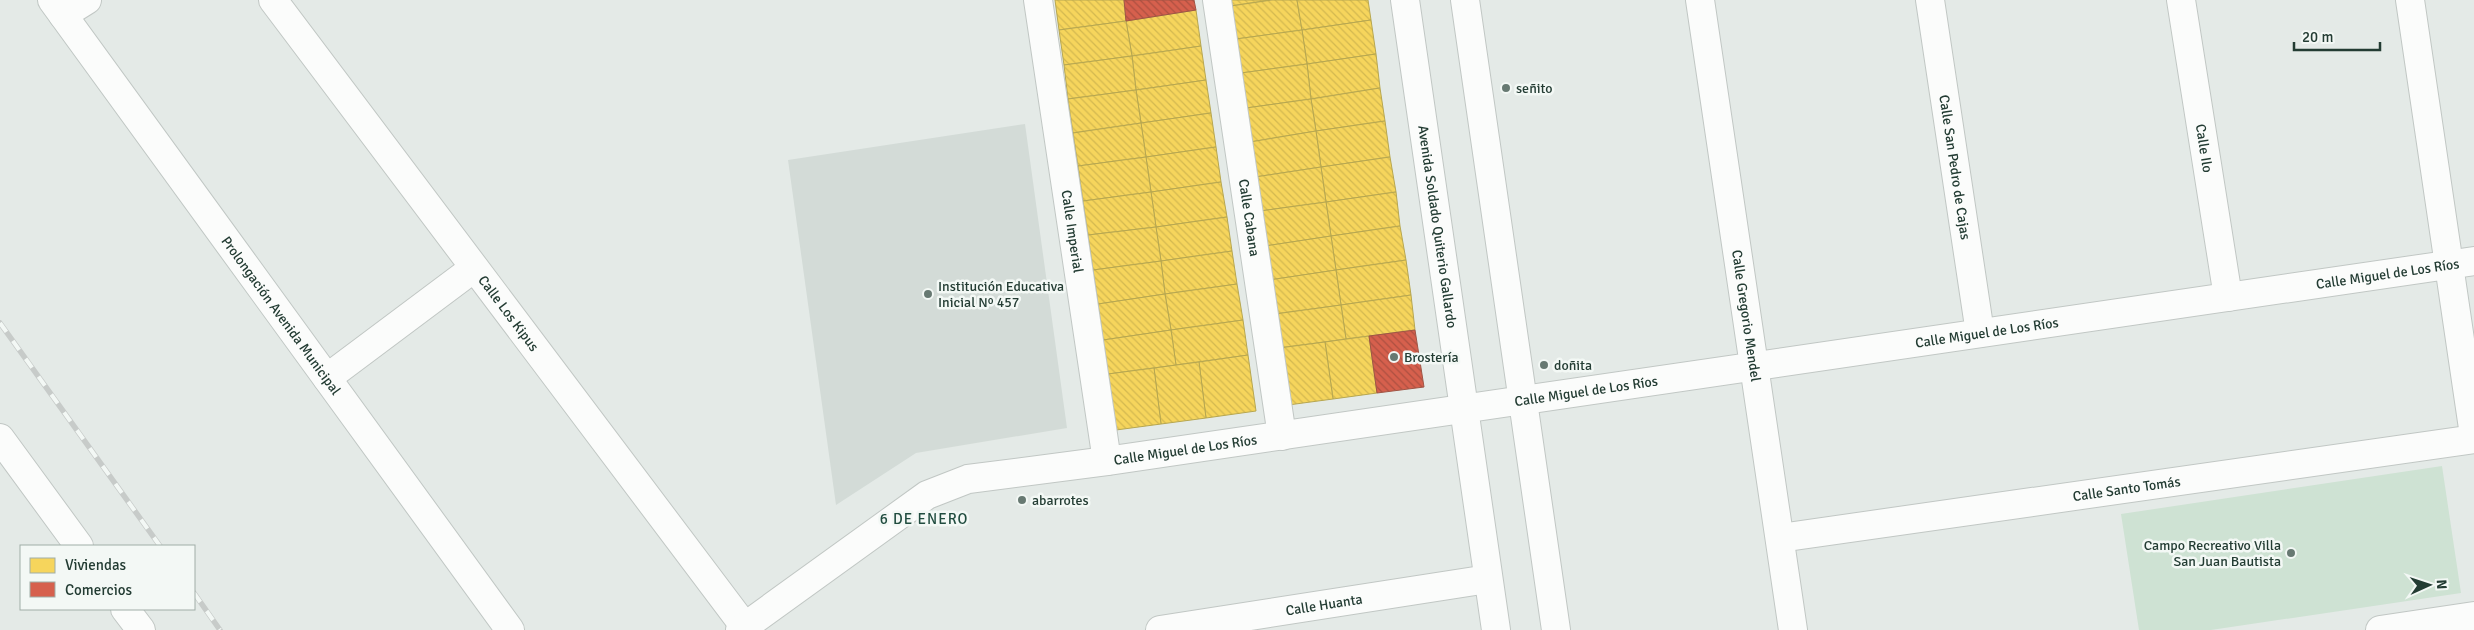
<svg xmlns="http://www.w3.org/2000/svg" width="2474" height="630" viewBox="0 0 2474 630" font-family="Signika,sans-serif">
	<defs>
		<pattern id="homes-back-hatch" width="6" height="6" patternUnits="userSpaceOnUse" patternTransform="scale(1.25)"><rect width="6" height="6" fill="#f6d55c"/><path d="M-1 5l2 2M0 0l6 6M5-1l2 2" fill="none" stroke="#d3b850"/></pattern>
		<pattern id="shops-back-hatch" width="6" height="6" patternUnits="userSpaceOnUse" patternTransform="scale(1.25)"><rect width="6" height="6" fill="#d6604d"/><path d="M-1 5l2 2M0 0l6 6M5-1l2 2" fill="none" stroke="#ad5041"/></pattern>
	</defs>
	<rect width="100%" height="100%" fill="#e4eae7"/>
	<polygon fill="#d3dbd7" points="1025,124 1067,428 916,453 836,505 788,160"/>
	<polygon fill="#cee2d3" points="2442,466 2461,593 2211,630 2139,630 2121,514"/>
	<g fill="url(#homes-back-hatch)" stroke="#b7a750">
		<polygon points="1055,0 1124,0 1126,21 1059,30"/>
		<polygon points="1230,0 1270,0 1231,6"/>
		<polygon points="1272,0 1297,0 1302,30 1236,39 1231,6"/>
		<polygon points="1297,0 1368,0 1371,20 1302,30"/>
		<polygon points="1196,10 1201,46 1132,56 1126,21"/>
		<polygon points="1371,20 1376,54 1307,64 1302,30"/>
		<polygon points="1126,21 1132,56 1064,65 1059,30"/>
		<polygon points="1302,30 1307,64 1241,73 1236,39"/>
		<polygon points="1201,46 1206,80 1136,90 1132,56"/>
		<polygon points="1376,54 1380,88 1311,99 1307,64"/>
		<polygon points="1132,56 1136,90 1068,99 1064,65"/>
		<polygon points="1307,64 1311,99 1246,108 1241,73"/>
		<polygon points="1206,80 1211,113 1141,123 1136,90"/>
		<polygon points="1380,88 1385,121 1316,131 1311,99"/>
		<polygon points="1136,90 1141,123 1073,133 1068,99"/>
		<polygon points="1311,99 1316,131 1250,142 1246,108"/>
		<polygon points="1211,113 1216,147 1146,157 1141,123"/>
		<polygon points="1385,121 1390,157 1321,167 1316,131"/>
		<polygon points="1141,123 1146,157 1078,166 1073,133"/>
		<polygon points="1316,131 1321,167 1255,177 1250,142"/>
		<polygon points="1216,147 1221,182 1151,192 1146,157"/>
		<polygon points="1146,157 1151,192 1083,201 1078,166"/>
		<polygon points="1390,157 1396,192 1326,202 1321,167"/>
		<polygon points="1321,167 1326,202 1260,211 1255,177"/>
		<polygon points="1221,182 1227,217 1156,227 1151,192"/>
		<polygon points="1151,192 1156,227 1088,235 1083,201"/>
		<polygon points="1396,192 1400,226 1331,236 1326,202"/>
		<polygon points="1326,202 1331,236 1265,246 1260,211"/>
		<polygon points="1227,217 1232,251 1161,261 1156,227"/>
		<polygon points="1400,226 1406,260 1336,270 1331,236"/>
		<polygon points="1156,227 1161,261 1093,270 1088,235"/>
		<polygon points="1331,236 1336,270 1269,280 1265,246"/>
		<polygon points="1232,251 1237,284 1165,294 1161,261"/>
		<polygon points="1406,260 1411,295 1341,305 1336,270"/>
		<polygon points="1161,261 1165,294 1098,304 1093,270"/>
		<polygon points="1336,270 1341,305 1275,314 1269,280"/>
		<polygon points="1237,284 1243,320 1171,330 1165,294"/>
		<polygon points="1165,294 1171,330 1103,340 1098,304"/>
		<polygon points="1411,295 1415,330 1346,339 1341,305"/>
		<polygon points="1341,305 1346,339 1279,348 1275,314"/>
		<polygon points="1243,320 1248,355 1176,365 1171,330"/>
		<polygon points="1171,330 1176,365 1108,374 1103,340"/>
		<polygon points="1369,336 1377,393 1333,399 1325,342"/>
		<polygon points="1325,342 1333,399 1288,405 1279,348"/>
		<polygon points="1248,355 1256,411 1206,418 1199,362"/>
		<polygon points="1199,362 1206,418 1161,424 1154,368"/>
		<polygon points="1154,368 1161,424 1116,430 1108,374"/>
	</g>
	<g fill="url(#shops-back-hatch)" stroke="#a05545">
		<polygon points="1124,0 1194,0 1196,10 1126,21"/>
		<polygon points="1415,330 1424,387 1377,393 1369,336"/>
	</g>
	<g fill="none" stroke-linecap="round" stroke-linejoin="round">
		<g stroke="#c1c7c4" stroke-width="30">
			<g id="minor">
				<path id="s1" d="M273 0 745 627"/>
				<path id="s2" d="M1038 0 1107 461"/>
				<path id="s3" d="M1217 0 1282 436"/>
				<path id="s4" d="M1700 0 1793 630"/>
				<path id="s5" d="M1930 0 1980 333"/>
				<path id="s6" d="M2181 0 2228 297"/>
				<polyline points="2410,0 2474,435"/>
				<polyline points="63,15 87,0"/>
				<polyline points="327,378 474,268"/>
				<polyline points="0,438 79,546"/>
				<path id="s7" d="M1780 538 2474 439"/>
				<polyline points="125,609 141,630"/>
				<path id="s8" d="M740 630 927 495 968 479 1107 461 2474 261"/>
				<path id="s9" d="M1160 630 1488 579"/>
				<polyline points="2380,630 2474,616"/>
			</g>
		</g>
		<g stroke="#c1c7c4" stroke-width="30">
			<g id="tertiary">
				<path id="s10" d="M1405 0 1496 630"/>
				<polyline points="1465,0 1556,630"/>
			</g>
		</g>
		<g stroke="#c0c7c4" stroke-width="30">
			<g id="secondary">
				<path id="s11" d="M52 0 510 630"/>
			</g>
		</g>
		<use href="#minor" stroke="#fbfcfb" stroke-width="28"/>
		<use href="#tertiary" stroke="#fbfcfb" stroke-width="28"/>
		<use href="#secondary" stroke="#fbfcfb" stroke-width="28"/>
		<g stroke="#c7cbc9" stroke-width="5.5">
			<g id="rail">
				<polyline points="0,323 160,546"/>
				<polyline points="194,593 220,630"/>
			</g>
		</g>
		<use href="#rail" stroke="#f3f8f5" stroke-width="4" stroke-dasharray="11" stroke-linecap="butt"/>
	</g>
	<g fill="#677972" stroke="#f3f8f5" stroke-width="2">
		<circle cx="1506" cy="88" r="5"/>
		<circle cx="928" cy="294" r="5"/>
		<circle cx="1394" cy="357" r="5"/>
		<circle cx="1544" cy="365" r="5"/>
		<circle cx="1022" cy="500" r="5"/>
		<circle cx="2291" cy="553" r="5"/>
	</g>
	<g text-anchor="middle" stroke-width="5" stroke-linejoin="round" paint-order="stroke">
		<g font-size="14" fill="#233c33" stroke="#f3f8f5" text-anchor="start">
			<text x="1516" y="93">señito</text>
			<text x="938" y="291">Institución Educativa<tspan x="938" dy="16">Inicial Nº 457</tspan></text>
			<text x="1404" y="362">Brostería</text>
			<text x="1554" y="370">doñita</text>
			<text x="1032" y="505">abarrotes</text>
			<text x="2281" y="550" text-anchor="end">Campo Recreativo Villa<tspan x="2281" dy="16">San Juan Bautista</tspan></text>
		</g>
		<g font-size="14" fill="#233c33" stroke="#f3f8f5">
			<text dy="5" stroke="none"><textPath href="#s6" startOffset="150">Calle Ilo</textPath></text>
			<text dy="5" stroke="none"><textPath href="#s5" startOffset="169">Calle San Pedro de Cajas</textPath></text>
			<text dy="5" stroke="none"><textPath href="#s3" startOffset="220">Calle Cabana</textPath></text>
			<text dy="5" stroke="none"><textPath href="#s10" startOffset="229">Avenida Soldado Quiterio Gallardo</textPath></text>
			<text dy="5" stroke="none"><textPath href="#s2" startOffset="234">Calle Imperial</textPath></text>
			<text dy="5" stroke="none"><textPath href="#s8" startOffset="1709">Calle Miguel de Los Ríos</textPath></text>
			<text dy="5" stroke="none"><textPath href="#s1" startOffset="392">Calle Los Kipus</textPath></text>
			<text dy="5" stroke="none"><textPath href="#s11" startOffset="390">Prolongación Avenida Municipal</textPath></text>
			<text dy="5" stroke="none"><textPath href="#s4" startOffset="319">Calle Gregorio Mendel</textPath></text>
			<text dy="5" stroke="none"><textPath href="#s8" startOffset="1304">Calle Miguel de Los Ríos</textPath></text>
			<text dy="5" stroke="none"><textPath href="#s8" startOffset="899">Calle Miguel de Los Ríos</textPath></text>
			<text dy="5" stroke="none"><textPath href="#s8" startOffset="494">Calle Miguel de Los Ríos</textPath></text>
			<text dy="5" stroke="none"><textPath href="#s7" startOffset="350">Calle Santo Tomás</textPath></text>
			<text dy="5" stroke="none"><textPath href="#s9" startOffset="166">Calle Huanta</textPath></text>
		</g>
		<g font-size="15" letter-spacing="1" fill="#204c3f" stroke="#f3f8f5">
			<text x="924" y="524">6 DE ENERO</text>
		</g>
	</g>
	<rect x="20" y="545" width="175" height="65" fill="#f3f8f5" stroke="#a0ada7"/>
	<rect x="30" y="558" width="25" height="15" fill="#f6d55c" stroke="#a0ada7"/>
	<text x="65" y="570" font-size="15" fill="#233c33">Viviendas</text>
	<rect x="30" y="582" width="25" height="15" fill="#d6604d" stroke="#a0ada7"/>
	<text x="65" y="595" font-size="15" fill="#233c33">Comercios</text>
	<g transform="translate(2429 585) rotate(87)" stroke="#f3f8f5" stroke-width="4" paint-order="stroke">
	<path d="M0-4L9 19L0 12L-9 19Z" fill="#233c33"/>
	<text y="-8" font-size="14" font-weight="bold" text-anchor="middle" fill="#233c33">N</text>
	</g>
	<path d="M2294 42v8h86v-8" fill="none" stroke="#233c33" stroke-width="2.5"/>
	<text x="2302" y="42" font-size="15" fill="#233c33" stroke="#f3f8f5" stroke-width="4" paint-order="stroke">20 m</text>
</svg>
